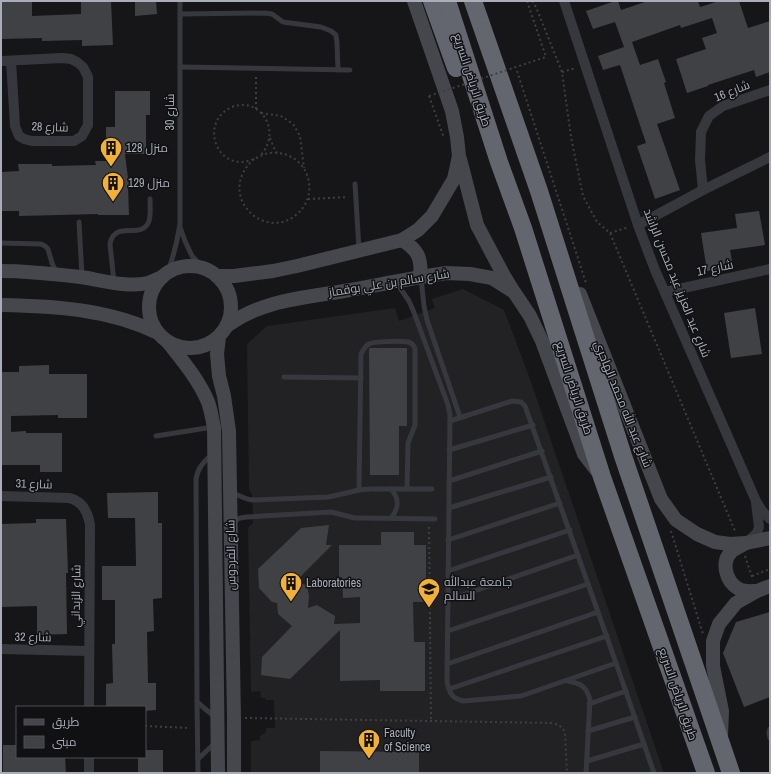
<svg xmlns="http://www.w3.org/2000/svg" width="771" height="774" viewBox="0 0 771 774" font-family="'Archivo Narrow',Cairo,sans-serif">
	<rect width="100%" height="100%" fill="#161618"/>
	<polygon fill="#222225" points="463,289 504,310 530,379 664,773 251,773 251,741 260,740 260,736 266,732 266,728 275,728 274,700 266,700 265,698 261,698 260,691 251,692 248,528 253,523 253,516 252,494 249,490 247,344 267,326 395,308 399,321 435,308 432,299"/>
	<g fill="#404145">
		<polygon points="1,1 32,1 32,16 81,14 81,1 111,1 113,45 82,46 82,40 42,41 42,38 2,39"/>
		<polygon points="135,1 156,1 157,14 135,16"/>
		<polygon points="615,1 618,1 621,10 648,1 698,1 700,7 719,1 739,1 748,28 770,21 770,72 756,77 754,70 708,85 708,86 687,93 676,59 706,49 702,38 717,33 712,18 681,28 680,25 632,42 640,65 658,59 666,82 664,83 675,118 657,124 680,190 655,199 637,146 646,143 620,65 603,70 598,56 624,47 615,22 593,29 586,11"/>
		<polygon points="115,91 150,91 150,115 146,115 146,154 125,154 129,186 128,186 129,215 98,215 98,214 19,216 19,211 1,211 1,172 19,171 18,164 52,164 52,166 96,165 95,161 106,161 106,127 115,127"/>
		<polygon points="759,211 765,245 730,250 733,267 707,271 701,233 737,228 735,214"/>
		<polygon points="755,308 762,354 731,358 724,313"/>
		<polygon points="370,348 407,348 407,426 399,426 399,475 370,475 369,349"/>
		<polygon points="49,365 49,374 87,374 87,418 58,418 58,415 11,416 11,432 26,431 26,433 62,433 62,472 40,472 40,465 1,465 1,372 19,372 19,366"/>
		<polygon points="158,492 158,523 162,523 162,598 153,599 154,631 147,632 148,683 156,683 156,710 145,711 145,707 106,707 106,684 113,683 112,644 115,644 115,600 102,600 102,566 136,566 136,564 135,518 108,518 107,493"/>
		<polygon points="36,519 66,519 68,573 66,573 67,634 37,635 37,606 1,607 1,524 36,523"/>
		<polygon points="329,525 326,545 332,545 295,582 307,585 309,596 308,608 317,605 335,616 334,624 360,623 360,597 343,598 342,577 339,577 339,545 381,545 381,532 414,532 414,545 426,545 426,602 413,602 414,642 425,642 425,691 380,691 380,680 340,681 340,630 290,679 261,675 262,657 292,626 278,614 277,603 272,602 259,588 258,569 301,528"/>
		<polygon points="770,612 770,697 744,707 723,653 736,622"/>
		<polygon points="3,745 17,745 17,757 65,757 66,773 3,773"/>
		<polygon points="145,750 163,750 163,773 138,773 138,757 145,757"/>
		<polygon points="320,751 419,752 419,773 320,773"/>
	</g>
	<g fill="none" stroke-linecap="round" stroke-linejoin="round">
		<g stroke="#3d3f44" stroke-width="2" stroke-dasharray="2 3" stroke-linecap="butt">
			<polyline points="527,1 546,57"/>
			<polyline points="532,1 536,7 562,72 571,137 583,196 597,222 610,233 735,531"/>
			<polyline points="517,71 586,283"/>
			<polyline points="562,72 576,68"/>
			<polyline points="429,96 444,138"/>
			<polyline points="256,109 256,74"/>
			<polyline points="261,113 281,116 293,124 300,136 304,168"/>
			<polyline points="270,138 274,148 277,153"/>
			<path d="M254 159C215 194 263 242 296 215 320 196 310 157 279 153 264 151 260 158 248 161 216 169 200 123 230 108 258 94 284 130 260 156"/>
			<polyline points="308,199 348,197"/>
			<polyline points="610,233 629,227"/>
			<polyline points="429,527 431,721"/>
			<polyline points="671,531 703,634"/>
			<polyline points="745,556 753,580"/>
			<polyline points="752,576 770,569"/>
			<path d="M245 718 553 723C559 725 563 727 565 733L567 773"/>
			<polyline points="145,726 190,728"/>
		</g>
		<g stroke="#37383d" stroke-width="5">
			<polyline points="180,14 265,13 272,14 283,22 321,27 331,31 336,35 337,43 338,70"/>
			<polyline points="180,67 350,70"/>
			<polyline points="355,184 359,249"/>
			<polyline points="79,222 82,276"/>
			<polyline points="180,227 185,241 192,256 204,269"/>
			<polyline points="1,243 41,244 45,246 48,249 52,263 56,272"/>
			<path d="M167 274C174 256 177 243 180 224V1"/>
			<polyline points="421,278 424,306 427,320 460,417"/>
			<path d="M114 282 110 244C114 219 142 241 149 221 151 215 150 206 150 199"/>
			<path d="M396 282 409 301 413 310 448 405 450 415 447 682C450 693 451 698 463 701L521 696 616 663"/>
			<polyline points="284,377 361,378"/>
			<polyline points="450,421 512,401 521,402 525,406 616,663 654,773"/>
			<polyline points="156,436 213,427"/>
			<polyline points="449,450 533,425"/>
			<polyline points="449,481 542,451"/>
			<path d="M391 489C400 499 399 508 391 518"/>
			<path d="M359 490 361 354C363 350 365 346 369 344 373 341 403 341 408 342 412 343 414 345 415 349V425L408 443 407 489"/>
			<path d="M232 492C239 496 244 499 252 500L329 497 359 490 370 489H432"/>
			<polyline points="449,508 551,477"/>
			<polyline points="232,522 240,518 247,517 331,512 355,518 363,518 435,519"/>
			<polyline points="448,540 560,503"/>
			<polyline points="448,571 570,530"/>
			<polyline points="448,600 578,555"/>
			<polyline points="448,631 588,584"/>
			<polyline points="447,664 598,612"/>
			<path d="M568 681C582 684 586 686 590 700L586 773"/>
			<polyline points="449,689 607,636"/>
			<polyline points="197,702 216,718"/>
			<polyline points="589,704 626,691"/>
			<polyline points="770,729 769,733 770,738"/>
			<polyline points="588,731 635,717"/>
			<polyline points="198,759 215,743"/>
			<polyline points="587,761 644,744"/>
			<path d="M198 773 197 702 196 479C198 467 204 462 212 454"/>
		</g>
		<g stroke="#37383d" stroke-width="10">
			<polyline points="564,1 638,225 655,270 756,501 762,511 770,519"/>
			<polyline points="1,61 62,58 71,59 77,62 83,67 88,77 88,125 82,136 74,141 32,141 24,139 19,136 15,126 11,61"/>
			<polyline points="703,190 700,160 701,132 709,116 723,106 770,90"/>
			<polyline points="638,225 703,190 770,157"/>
			<polyline points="665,292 770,269"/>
			<path d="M1 496 69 498C83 501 88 512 90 525L89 707"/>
			<polyline points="747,542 757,533 759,527 756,503"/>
			<polyline points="1,649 88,651"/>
			<polyline points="89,757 89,773"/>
		</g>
		<g stroke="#45474d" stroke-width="14">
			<polyline points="460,159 477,225 504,276 512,289"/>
			<path d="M402 240C418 250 422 258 420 277"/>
			<circle cx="190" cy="307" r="41"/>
			<path d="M1 271C28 271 54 274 81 277 101 280 128 288 148 283 153 281 158 279 162 277"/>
			<polyline points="217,276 234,276 273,271 297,266 402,240 418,230 432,216 454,179 459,156 457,137 452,111 414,1"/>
			<polyline points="580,294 661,499 676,520 697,534 715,542 730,544 746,543 770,538"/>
			<path d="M1 305C54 306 109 309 158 333"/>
			<path d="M227 326C262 300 303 298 344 291 378 285 412 278 446 273L470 274 492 278 514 292 530 316 542 341 584 454 597 471"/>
			<polyline points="219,337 217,354 219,376 224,396 229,431 234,718 234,773"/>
			<path d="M167 341C182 360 199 380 208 402 211 410 212 419 214 427L218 773"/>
			<path d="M746 543C741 546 736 548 732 551 720 562 726 582 739 589 744 592 751 591 757 591"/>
			<polyline points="721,737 722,711 713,666 713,641 719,624 736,603 757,591 770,586"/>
		</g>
		<g stroke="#63666e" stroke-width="18">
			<polyline points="432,1 456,68"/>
			<polyline points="447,1 499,162 523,228 602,477 706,773"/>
			<polyline points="473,1 539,191 623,456 731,773"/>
		</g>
		<polyline stroke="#3d3f44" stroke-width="2" stroke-dasharray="2 3" stroke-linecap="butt" points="429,96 546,57"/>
	</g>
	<defs>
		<g id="building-pin" transform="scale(1.15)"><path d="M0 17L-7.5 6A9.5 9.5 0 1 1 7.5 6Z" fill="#f2b134" stroke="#111113"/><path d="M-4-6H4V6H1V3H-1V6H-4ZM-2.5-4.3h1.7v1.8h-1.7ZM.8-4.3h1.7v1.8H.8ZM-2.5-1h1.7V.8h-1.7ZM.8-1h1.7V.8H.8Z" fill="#111"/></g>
		<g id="university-pin" transform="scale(1.15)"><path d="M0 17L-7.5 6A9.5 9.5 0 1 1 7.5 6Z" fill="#f2b134" stroke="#111113"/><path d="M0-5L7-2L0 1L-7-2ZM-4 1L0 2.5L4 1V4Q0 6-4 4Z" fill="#111"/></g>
	</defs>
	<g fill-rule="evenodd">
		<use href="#building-pin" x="111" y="148"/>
		<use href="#building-pin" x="113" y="183"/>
		<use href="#building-pin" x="291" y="583"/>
		<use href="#university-pin" x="429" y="589"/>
		<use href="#building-pin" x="369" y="740"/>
	</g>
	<g text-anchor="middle" stroke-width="3" stroke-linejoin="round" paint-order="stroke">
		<g font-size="12" fill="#a8adb8" stroke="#111113">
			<text transform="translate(472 80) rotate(72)" y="4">طريق الرياض السريع</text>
			<text transform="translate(732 91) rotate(-22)" y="4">شارع 16</text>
			<text transform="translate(170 112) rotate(-90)" y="4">شارع 30</text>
			<text transform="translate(50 127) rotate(2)" y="4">شارع 28</text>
			<text transform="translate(715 268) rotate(-12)" y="4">شارع 17</text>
			<text transform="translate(389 283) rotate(-9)" y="4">شارع سالم بن علي بوقماز</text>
			<text transform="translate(677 283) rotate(68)" y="4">شارع عبد العزيز عبد محسن الراشد</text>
			<text transform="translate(574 388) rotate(72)" y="4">طريق الرياض السريع</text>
			<text transform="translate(623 404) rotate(68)" y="4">شارع عبد الله محمد الهاجري</text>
			<text transform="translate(34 484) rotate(2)" y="4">شارع 31</text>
			<text transform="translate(231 555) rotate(-91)" y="4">شارع الفردوس</text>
			<text transform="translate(76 596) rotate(-89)" y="4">شارع الزبداني</text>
			<text transform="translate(33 637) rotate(1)" y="4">شارع 32</text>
			<text transform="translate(678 694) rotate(71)" y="4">طريق الرياض السريع</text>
		</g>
		<g font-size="12" fill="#a8adb8" stroke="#111113" text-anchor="start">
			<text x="126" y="152">منزل 128</text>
			<text x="128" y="187">منزل 129</text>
			<text x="444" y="586">جامعة عبدالله<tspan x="444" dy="14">السالم</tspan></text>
			<text x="306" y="587">Laboratories</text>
			<text x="384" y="737">Faculty<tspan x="384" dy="14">of Science</tspan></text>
		</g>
	</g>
	<rect width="771" height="774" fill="none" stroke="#a8adb8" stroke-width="4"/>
	<rect x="16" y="706" width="130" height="52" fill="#111113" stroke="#4d4f55"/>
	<rect x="24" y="719" width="20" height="6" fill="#45474d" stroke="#4d4f55"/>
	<text x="52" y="726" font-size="12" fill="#a8adb8">طريق</text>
	<rect x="24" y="736" width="20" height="12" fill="#404145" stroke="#4d4f55"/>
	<text x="52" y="746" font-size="12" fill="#a8adb8">مبنى</text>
</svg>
